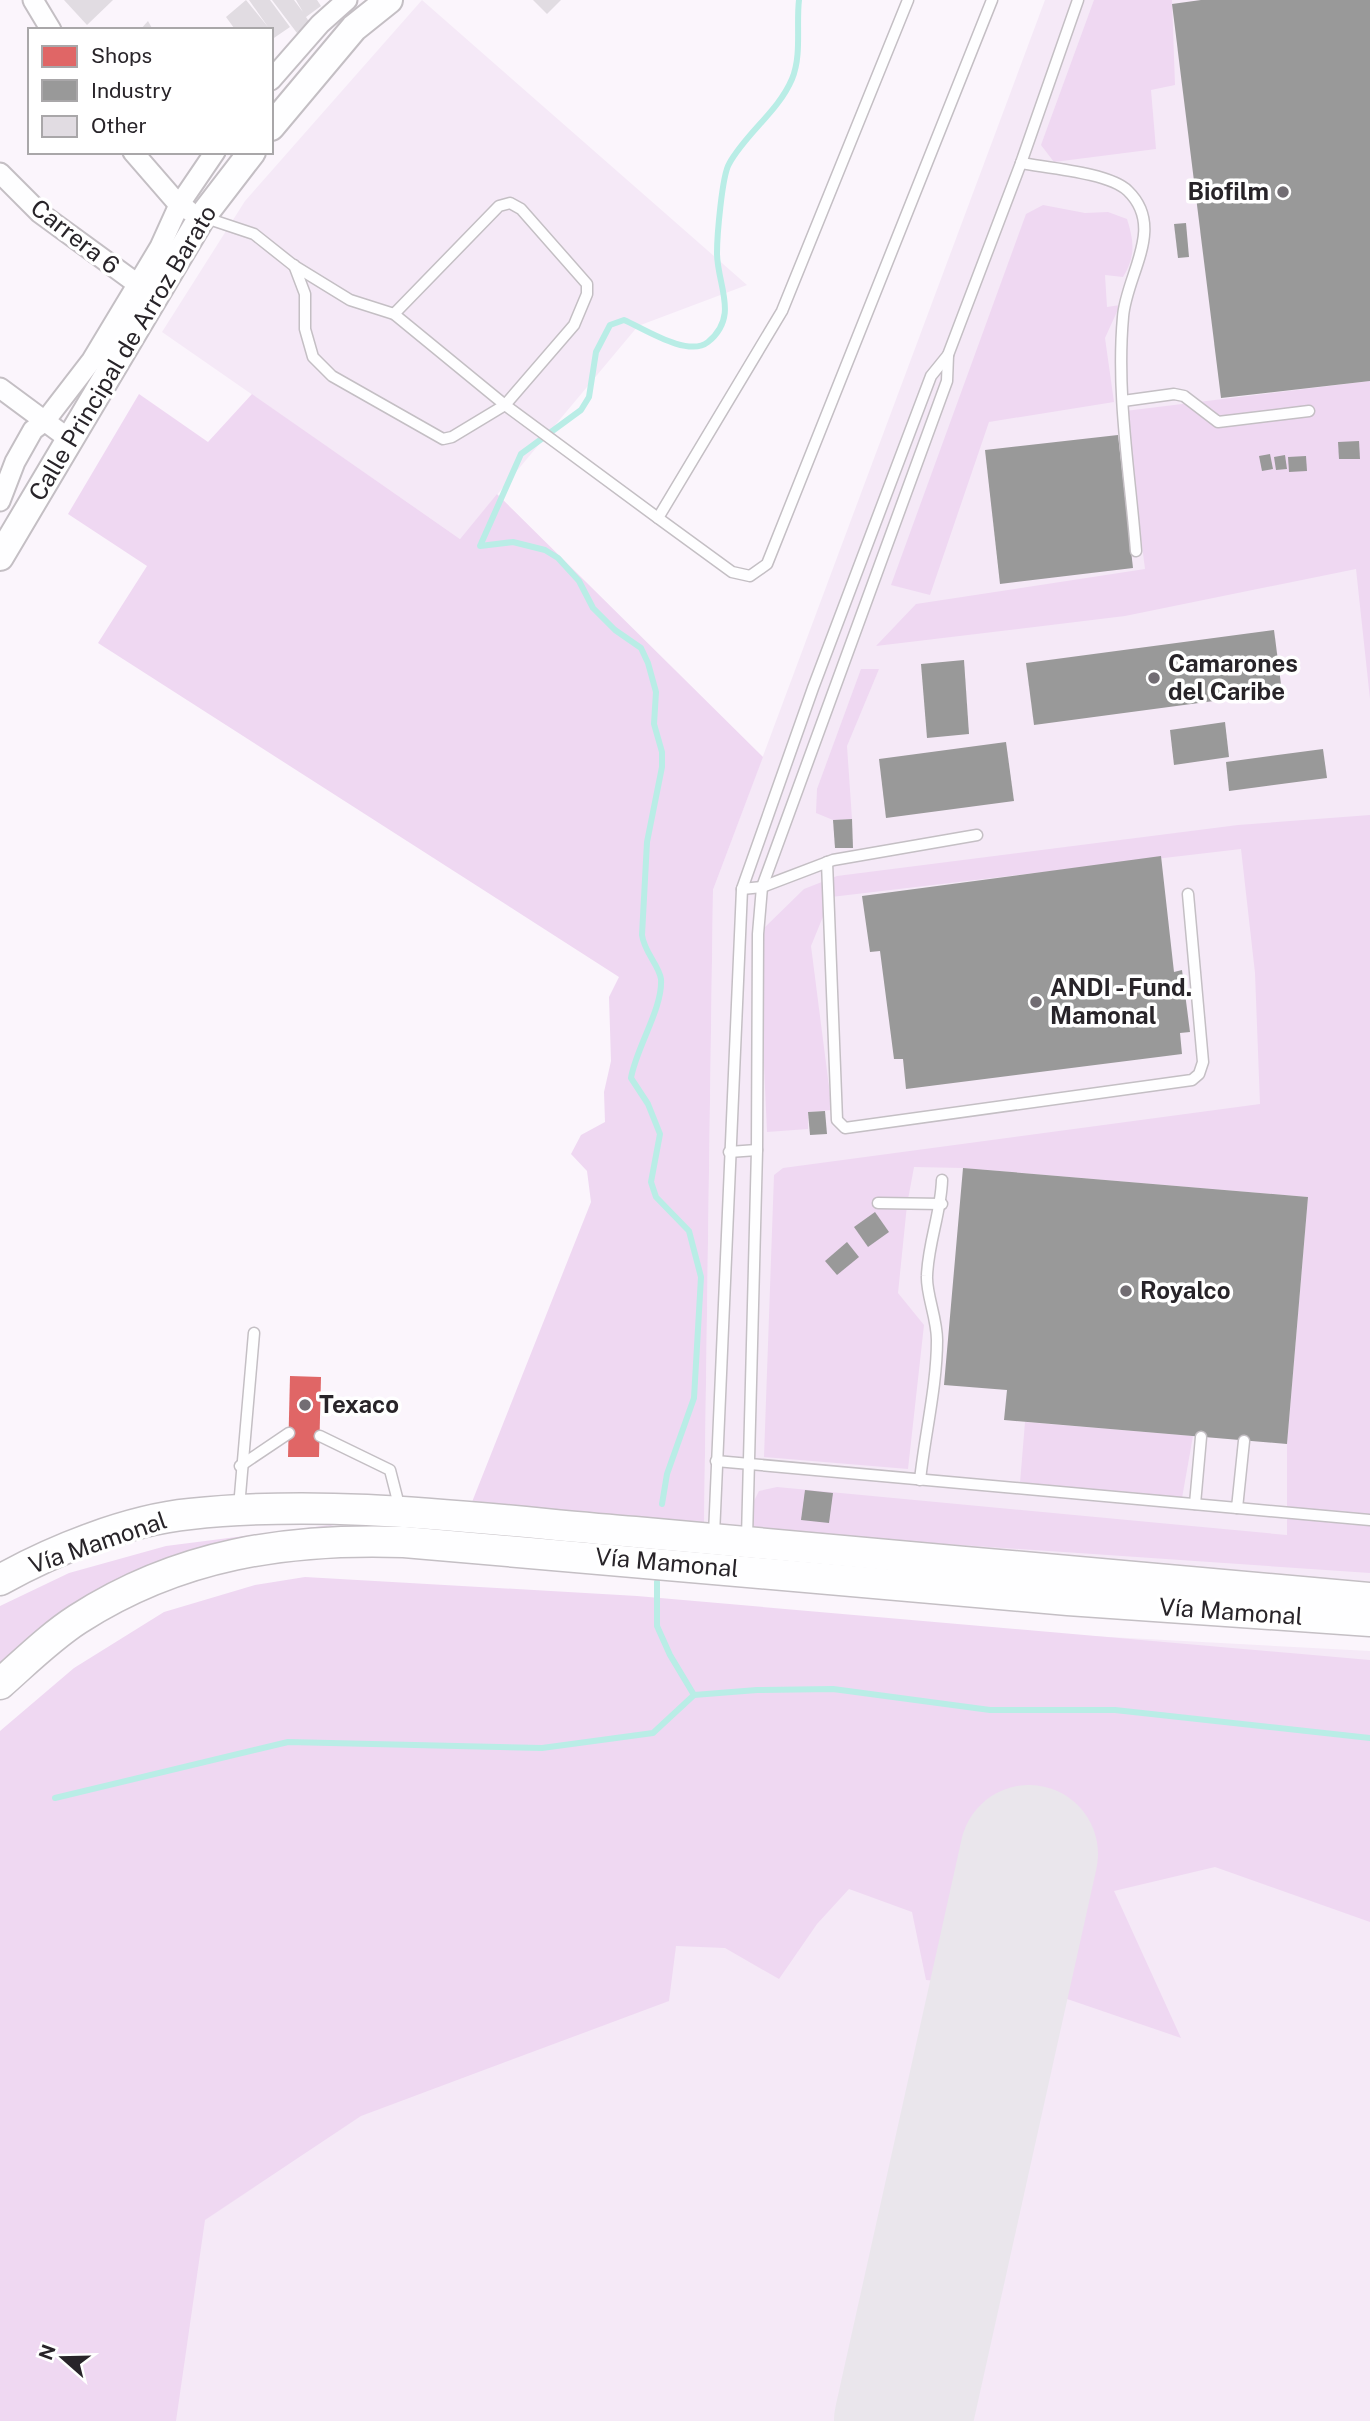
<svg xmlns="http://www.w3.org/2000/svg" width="1370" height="2421" viewBox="0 0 1370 2421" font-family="'Public Sans',sans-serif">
	<rect width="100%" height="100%" fill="#fbf5fc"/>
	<g fill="#f5e9f7">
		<polygon points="422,0 747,285 638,326 460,539 162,332 245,201"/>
		<polygon points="1045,0 1370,0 1370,1582 704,1525 713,890"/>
		<polygon points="658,1613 1370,1651 1370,2421 0,2421 0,1780"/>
	</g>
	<g fill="#efd8f2">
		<polygon points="1094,0 1172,0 1175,85 1151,90 1156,149 1054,162 1041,145"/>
		<path d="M1043 205 1085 213 1108 212 1127 219C1134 241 1136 256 1123 277L1105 275 1107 307 1120 305 1105 338 1114 402 989 422 930 595 891 585 1026 214Z"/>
		<polygon points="1370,381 1370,699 1356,569 1125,616 876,646 916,604 1145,569 1125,411"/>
		<polygon points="139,394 208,442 252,394 460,539 497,494 763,757 713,890 704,1525 472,1502 591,1202 587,1171 571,1154 581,1135 605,1122 604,1092 611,1061 609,997 619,977 98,643 147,566 68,514"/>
		<polygon points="861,669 879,669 847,746 852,819 833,820 816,813 817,789"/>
		<polygon points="1370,815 1370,1573 755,1531 749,1511 759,1491 777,1487 1287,1535 1287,1444 1308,1197 963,1168 914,1167 907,1205 898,1293 924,1325 908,1469 764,1457 774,1175 783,1168 1260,1104 1255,973 1241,849 831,897 811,946 832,1110 808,1112 808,1129 767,1132 758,934 804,889 837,876 1238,825"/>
		<polygon points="1025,1422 1193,1436 1182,1498 1020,1483"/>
		<polygon points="338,1524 168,1567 0,1674 0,1606 69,1573 166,1546"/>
		<polygon points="305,1577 637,1596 1370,1660 1370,1922 1215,1867 1114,1891 1181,2038 1041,1990 926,1980 912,1912 849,1889 817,1924 779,1979 725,1948 676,1946 669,2001 361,2116 205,2220 176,2421 0,2421 0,1731 74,1668 164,1612 255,1585"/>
	</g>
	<polygon fill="#e06666" points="290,1376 321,1377 319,1457 288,1457"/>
	<g fill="#999">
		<polygon points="1201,0 1370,0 1370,381 1221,398 1172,4"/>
		<polygon points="1186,223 1189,257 1178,258 1174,224"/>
		<polygon points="1118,435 1133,568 1000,584 985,450"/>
		<polygon points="1359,441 1360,459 1339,459 1338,442"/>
		<polygon points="1270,454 1273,469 1262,471 1259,456"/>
		<polygon points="1285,455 1287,469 1276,470 1274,457"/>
		<polygon points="1306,456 1307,471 1289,472 1288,457"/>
		<polygon points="1274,630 1282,692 1034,725 1026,663"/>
		<polygon points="964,660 969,734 927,738 921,664"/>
		<polygon points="1225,722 1229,757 1174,765 1170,730"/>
		<polygon points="1006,742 1014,801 886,818 879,759"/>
		<polygon points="1323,749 1327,778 1229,791 1226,762"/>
		<polygon points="852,819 853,848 835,848 833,820"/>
		<polygon points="1161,856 1174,972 1182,970 1190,1032 1180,1033 1182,1054 906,1089 903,1059 894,1059 880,951 870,952 862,896"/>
		<polygon points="825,1111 827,1134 810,1135 808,1112"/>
		<polygon points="963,1168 1308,1197 1287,1444 1004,1420 1007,1390 944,1385"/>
		<polygon points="875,1212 889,1232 868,1247 854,1227"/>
		<polygon points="847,1242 859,1257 837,1275 825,1261"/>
		<polygon points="805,1490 833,1493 829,1523 801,1520"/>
	</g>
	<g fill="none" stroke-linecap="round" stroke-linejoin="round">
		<g stroke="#b9ede6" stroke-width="6">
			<path d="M662 1504 667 1474 694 1398 701 1277 689 1231 656 1197 651 1182 660 1134 648 1104 631 1078C636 1048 663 1008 661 979 659 965 644 952 642 935L647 842 662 767V752L654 724 656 692 648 663 641 648 615 630 593 608 579 581 558 558 545 550 513 542 480 546 521 454 581 410 589 397 596 352 610 325 624 320C643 328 688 358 708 342 740 316 717 285 717 253 717 236 722 176 729 164 746 133 778 112 792 79 802 55 796 25 799 0"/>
			<polyline points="657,1582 657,1626 670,1655 694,1695"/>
			<polyline points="55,1798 288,1742 542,1748 653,1733 694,1695 757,1690 833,1689 990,1710 1115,1710 1370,1738"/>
		</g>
		<polyline stroke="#eae6ec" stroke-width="138" points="903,2421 1029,1854"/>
	</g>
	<g fill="#e1dce2">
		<polygon points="64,0 113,0 87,25"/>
		<polygon points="246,0 268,27 249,0 270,0 290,27 271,40 271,30 231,30 234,28 226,17"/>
		<polygon points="272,0 294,0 303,12 296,0 317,0 321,6 306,17 310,23 297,33"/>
		<polygon points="533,0 561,0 547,14"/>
		<polygon points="148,21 153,30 140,30"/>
	</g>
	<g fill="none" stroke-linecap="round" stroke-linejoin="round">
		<g stroke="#c4bfc4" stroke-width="13">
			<g id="lane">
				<path d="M1021 163C1048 168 1110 173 1128 191 1166 228 1126 275 1123 317 1116 394 1130 474 1136 551"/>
				<polyline points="206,218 254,234 293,265 350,300 394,314 505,405 658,518 732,572 750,576 767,564 992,0"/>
				<polyline points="294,265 305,294 305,329 313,357 332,376 443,439 452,437 505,405 574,325 587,294 587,284 521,209 510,203 499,206 394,314"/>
				<polyline points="1123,401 1174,394 1184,396 1218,422 1309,411"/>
				<polyline points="658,518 782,311 908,0"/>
				<polyline points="827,862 837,1120 845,1128 1192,1080 1199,1074 1203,1062 1188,894"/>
				<polyline points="742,889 762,887 833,860 977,835"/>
				<polyline points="729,1152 757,1150"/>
				<polyline points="878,1203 942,1204"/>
				<polyline points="320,1436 390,1470 400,1509"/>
				<polyline points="716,1461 1237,1508 1244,1441"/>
				<polyline points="240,1466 289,1433"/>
				<path d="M920 1480C925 1434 937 1385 937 1340 937 1318 926 1294 927 1276 928 1243 941 1213 942 1180"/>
				<polyline points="1195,1504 1201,1437"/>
				<polyline points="239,1507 254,1333"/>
				<polyline points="1237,1508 1370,1520"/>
				<polyline points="714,1535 742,889 813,688 931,376 948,355 1021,163 1078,0"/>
				<polyline points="747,1538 757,1150 758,934 762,887 947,381 948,355"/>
			</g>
		</g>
		<g stroke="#c4bfc4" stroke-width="23">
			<g id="street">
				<polyline points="33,0 51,30"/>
				<polyline points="271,80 320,24 347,0"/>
				<polyline points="133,152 179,205 188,210"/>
				<polyline points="0,173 40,213 147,291"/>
				<polyline points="0,388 69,439"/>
				<polyline points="0,501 15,462 33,430 45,421 92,360 160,247 179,205 215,152"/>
			</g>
		</g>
		<g stroke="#c4bfc4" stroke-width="30">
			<g id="secondary">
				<polyline points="271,127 354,28 389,0"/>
				<polyline points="0,557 202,217 252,152"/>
			</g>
		</g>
		<g stroke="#c4bfc4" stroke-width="33">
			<g id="primary">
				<path d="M0 1580C54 1550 128 1520 190 1514 337 1498 488 1520 635 1532 880 1553 1125 1578 1370 1598"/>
				<path d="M0 1684C25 1662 50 1637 78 1619 179 1554 287 1538 404 1542L1068 1600 1370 1621"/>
			</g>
		</g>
		<use href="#lane" stroke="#fefeff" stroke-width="10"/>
		<use href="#street" stroke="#fefeff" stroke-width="19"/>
		<use href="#secondary" stroke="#fefeff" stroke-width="26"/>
		<use href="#primary" stroke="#fefeff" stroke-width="30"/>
	</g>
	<g fill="#726d73" stroke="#fff" stroke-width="2.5">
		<circle cx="1283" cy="192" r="7"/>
		<circle cx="1154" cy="678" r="7"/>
		<circle cx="1036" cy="1002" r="7"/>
		<circle cx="1126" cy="1291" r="7"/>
		<circle cx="305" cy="1405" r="7"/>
	</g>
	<g text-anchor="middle" stroke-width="7" stroke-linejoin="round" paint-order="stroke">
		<g font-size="24" font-weight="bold" fill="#282429" stroke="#fff" text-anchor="start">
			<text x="1269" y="200" text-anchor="end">Biofilm</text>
			<text x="1168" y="672">Camarones<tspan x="1168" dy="28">del Caribe</tspan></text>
			<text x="1050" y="996">ANDI - Fund.<tspan x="1050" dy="28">Mamonal</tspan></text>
			<text x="1140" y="1299">Royalco</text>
			<text x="319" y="1413">Texaco</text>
		</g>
		<g font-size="24" fill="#282429" stroke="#fff">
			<text transform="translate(75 237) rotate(38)" y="8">Carrera 6</text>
			<text transform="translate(123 353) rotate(-59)" y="8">Calle Principal de Arroz Barato</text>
			<text transform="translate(98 1543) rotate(-19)" y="8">Vía Mamonal</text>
			<text transform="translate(667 1563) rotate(5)" y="8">Vía Mamonal</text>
			<text transform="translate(1231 1612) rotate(4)" y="8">Vía Mamonal</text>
		</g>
	</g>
	<rect x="28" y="28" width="245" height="126" fill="#ffffff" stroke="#a9a7a9" stroke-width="2"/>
	<rect x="42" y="46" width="35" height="21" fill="#e06666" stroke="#a9a7a9" stroke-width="2"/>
	<text x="91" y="63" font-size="21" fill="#282429">Shops</text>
	<rect x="42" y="80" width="35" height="21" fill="#999999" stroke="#a9a7a9" stroke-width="2"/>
	<text x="91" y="98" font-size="21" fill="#282429">Industry</text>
	<rect x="42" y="116" width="35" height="21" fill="#e1dce2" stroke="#a9a7a9" stroke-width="2"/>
	<text x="91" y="133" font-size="21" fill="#282429">Other</text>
	<g transform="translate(63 2358) rotate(290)" stroke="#ffffff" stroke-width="5" paint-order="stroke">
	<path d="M0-5L12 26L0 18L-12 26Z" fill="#282429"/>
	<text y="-10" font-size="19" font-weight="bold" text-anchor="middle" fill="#282429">N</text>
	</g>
</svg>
